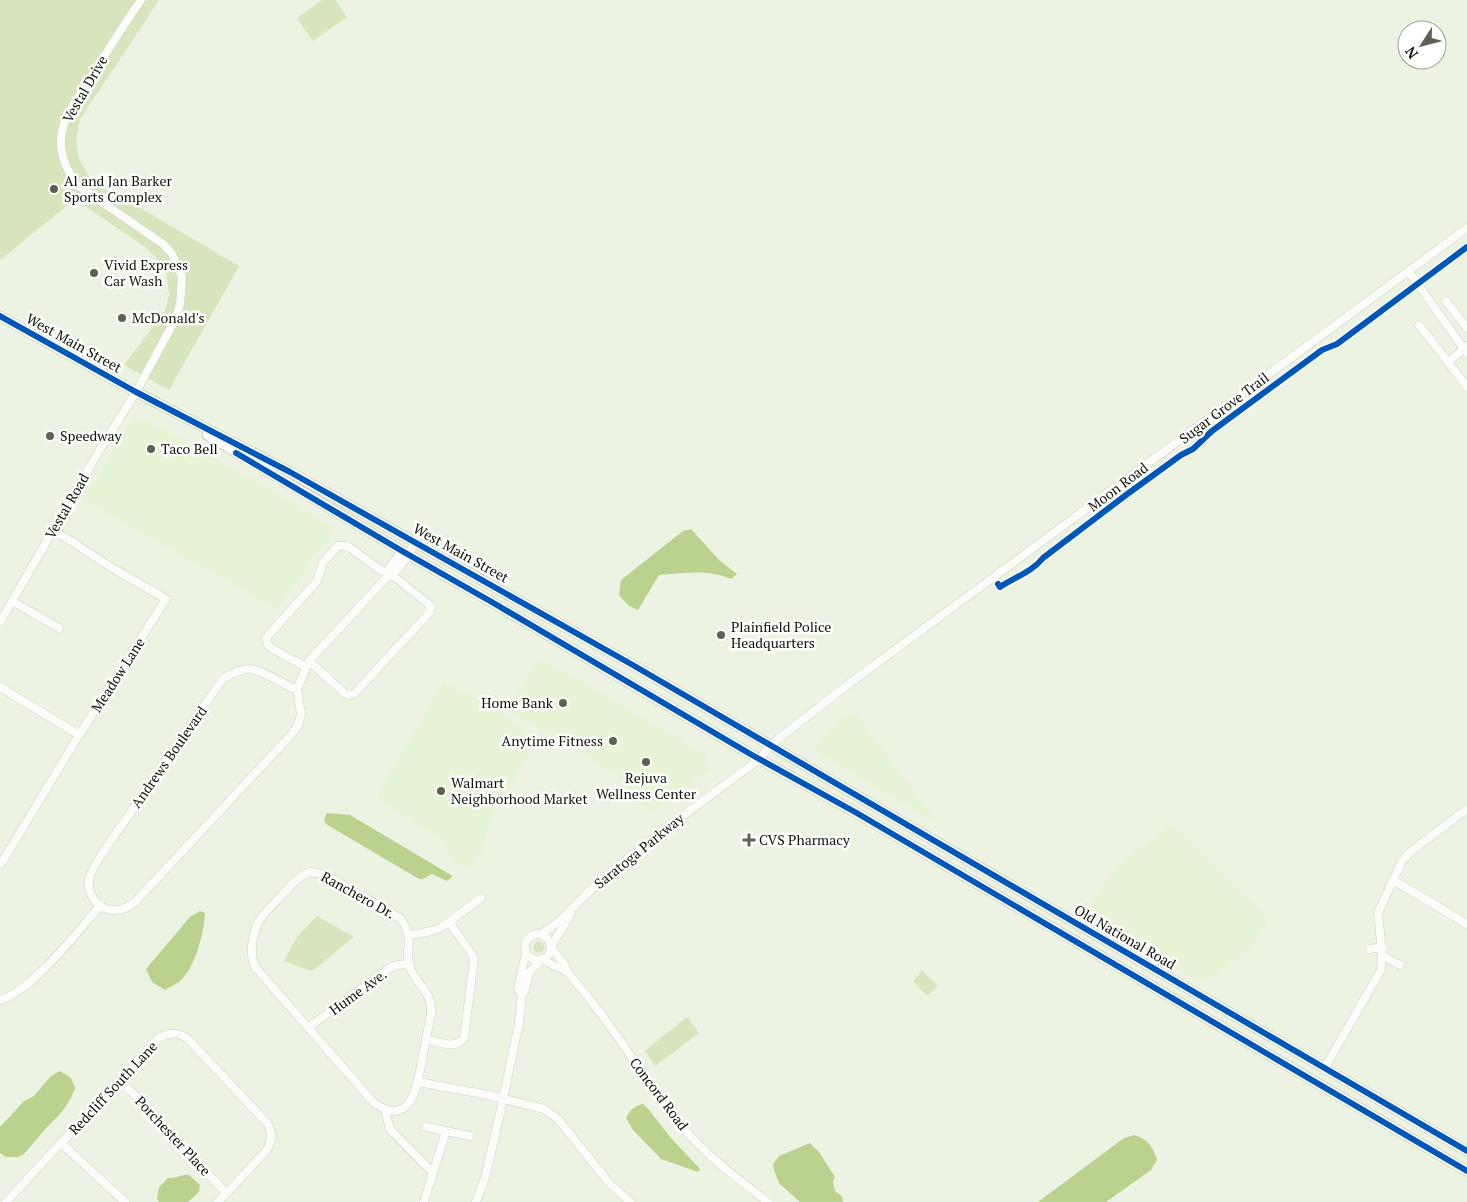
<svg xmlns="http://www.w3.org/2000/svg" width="1467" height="1202" viewBox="0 0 1467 1202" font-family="'PT Serif',serif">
	<rect width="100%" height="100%" fill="#edf3e2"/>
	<g fill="#e8f4d6">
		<polygon points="133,416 142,422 147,420 272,490 336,529 277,609 83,500"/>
		<polygon points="539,661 544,661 588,685 705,754 709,769 654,812 646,811 620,777 508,710 535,665"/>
		<polygon points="444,681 537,734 532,750 489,821 486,832 487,842 472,868 456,862 451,857 444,841 381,802 377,795"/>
		<polygon points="855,712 937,823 823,756 816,749 817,744 839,720"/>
		<polygon points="1171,824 1262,913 1267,924 1248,949 1218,974 1200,982 1084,915 1115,868"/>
	</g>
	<g fill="#d6e5bc">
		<path d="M0 0H159L80 119C73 146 76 157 91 179L239 266 169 390 124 365 165 311 169 295 166 269 148 249 75 199 0 260Z"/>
		<polygon points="322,0 335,0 347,17 313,41 297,18"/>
		<polygon points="317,916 354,937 312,971 284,961 297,937"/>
		<circle cx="539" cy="947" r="5.5"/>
		<polygon points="922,971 938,986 927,996 913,981"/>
		<polygon points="687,1017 699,1033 655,1066 645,1051"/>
	</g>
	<g fill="#bbd18e">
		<path d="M691 529 719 560 737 574 731 579C709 569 683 573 659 575L638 610 629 606 619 595 621 580 683 531Z"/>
		<polygon points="327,813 350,815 451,875 452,877 447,881 432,874 423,879 419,879 326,824 324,819"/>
		<path d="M200 911 205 913C204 933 195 969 179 982 175 985 169 987 165 990L152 982 146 969 190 917Z"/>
		<polygon points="60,1071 71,1078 75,1088 70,1100 61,1113 46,1128 24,1154 18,1157 6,1157 0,1153 0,1127 24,1101 34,1096 51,1076"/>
		<path d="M643 1104 649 1110 671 1138 700 1169 698 1172 661 1159 633 1130 626 1118C630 1110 634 1106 643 1104Z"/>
		<path d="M1134 1135C1148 1139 1153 1147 1157 1160L1151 1170 1106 1202H1038L1124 1138Z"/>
		<polygon points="810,1143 819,1152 835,1177 833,1182 835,1191 842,1196 843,1202 800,1202 779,1183 774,1170 773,1164 779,1156"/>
		<polygon points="184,1175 189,1175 200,1185 199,1192 188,1202 159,1202 157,1199 159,1187 168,1178 173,1178"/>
	</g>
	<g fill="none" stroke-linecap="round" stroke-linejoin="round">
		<g stroke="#ccd1c4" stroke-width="9">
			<g id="minor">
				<polyline points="1409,272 1467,353"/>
				<polyline points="1446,301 1467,328"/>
				<polyline points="1419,325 1448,362 1467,346"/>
				<polyline points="1448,362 1467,387"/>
				<polyline points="389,575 388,570 402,551"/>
				<polyline points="12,601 59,628"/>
				<path d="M0 622 99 451 136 392 176 318 180 304 182 277 172 254 163 244 77 185C68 172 60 155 61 139 62 118 78 98 89 81 106 53 123 26 141 0"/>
				<polyline points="306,667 271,648 268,645 266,638 317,581 323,562 338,546 345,546 349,547 379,569 396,578 431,606 430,612 355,693 349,695 344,693 309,661"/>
				<polyline points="0,687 79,735"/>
				<path d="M297 689C290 688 286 684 279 681 256 668 245 663 222 680 190 726 158 772 127 818 117 832 93 864 89 879 87 892 95 905 107 909 118 912 126 909 135 902L290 736 298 726 301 714 297 689 309 661 389 575C401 571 410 552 415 541"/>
				<polyline points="0,864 4,859 79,735 166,599 109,566 54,530"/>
				<path d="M309 872 324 874 401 919C416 941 403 950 410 968 418 987 432 990 431 1014 428 1029 425 1044 422 1060 417 1087 411 1128 374 1103L255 967C249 953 252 931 261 918 267 910 275 902 282 895 290 886 298 877 309 872Z"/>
				<polyline points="1393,880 1467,924"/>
				<circle cx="538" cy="947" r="13"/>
				<path d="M540 934C566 920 582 895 605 877 655 835 708 797 760 759L769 746 846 686 1467 228"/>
				<polyline points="410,935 432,931 442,927 481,898"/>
				<path d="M552 945C558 934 566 924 571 912"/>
				<path d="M552 949 565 965 566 971C608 1017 641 1075 680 1124 705 1155 737 1178 768 1202"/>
				<polyline points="1370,949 1382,947"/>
				<polyline points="1383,956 1400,965"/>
				<polyline points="543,960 566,971"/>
				<polyline points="522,995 518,989 526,952"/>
				<path d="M0 1000C33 990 76 933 100 906"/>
				<polyline points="309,1027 390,968 397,965 410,964"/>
				<path d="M426 1039C439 1042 455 1050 464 1038L474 959 471 953 449 922"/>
				<polyline points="1324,1069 1381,970 1382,952 1378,913 1402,861 1410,852 1467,809"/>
				<polyline points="120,1080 226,1193"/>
				<polyline points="418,1082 488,1095 544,1109 558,1119 610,1184 630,1202"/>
				<polyline points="385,1111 390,1129 433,1173"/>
				<polyline points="426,1127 470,1136"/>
				<polyline points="61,1143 125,1202"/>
				<path d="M6 1202 159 1038C169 1032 180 1032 189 1040L267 1123C273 1133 272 1141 266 1151L218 1202"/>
				<polyline points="424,1202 446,1131"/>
				<polyline points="476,1202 485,1178 499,1118 519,1023 522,995 525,991 529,973 540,961"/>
			</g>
		</g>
		<g stroke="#ccd1c4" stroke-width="11">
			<g id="major">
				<polyline points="0,316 136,392 290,472 631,664 1467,1151"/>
				<polyline points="207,435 402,551 490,601 752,755 855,812 1467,1171"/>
			</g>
		</g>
		<use href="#minor" stroke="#fcfdfb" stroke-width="8"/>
		<use href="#major" stroke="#fcfdfb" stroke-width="9"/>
		<g stroke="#fff" stroke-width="9">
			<g id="cycleway">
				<polyline points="0,316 136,392 290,472 631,664 1467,1151"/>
				<polyline points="236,453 402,551 490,601 752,755 855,812 1467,1171"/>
				<path d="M998 584 1000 587C1015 577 1032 572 1043 558L1126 495 1181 455 1193 449 1212 431 1322 350 1337 344 1467 247"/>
			</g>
		</g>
		<use href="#cycleway" stroke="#0057b8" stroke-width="6"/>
	</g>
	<g fill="#5c6154" stroke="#fff" stroke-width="2">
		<circle cx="54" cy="189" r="5"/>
		<circle cx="94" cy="273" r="5"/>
		<circle cx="122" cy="318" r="5"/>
		<circle cx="50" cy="436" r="5"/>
		<circle cx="151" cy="449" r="5"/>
		<circle cx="721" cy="635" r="5"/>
		<circle cx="563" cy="703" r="5"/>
		<circle cx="613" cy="741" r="5"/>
		<circle cx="646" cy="762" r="5"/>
		<circle cx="441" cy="791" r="5"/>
		<path d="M746.5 832.5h5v5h5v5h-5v5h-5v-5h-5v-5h5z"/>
	</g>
	<g text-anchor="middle" stroke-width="5" stroke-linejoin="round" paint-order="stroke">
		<g font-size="14" fill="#0e1207" stroke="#fff">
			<text transform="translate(85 89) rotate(-60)" y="5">Vestal Drive</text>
			<text transform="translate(74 343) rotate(29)" y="5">West Main Street</text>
			<text transform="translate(1224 408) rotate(-37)" y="5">Sugar Grove Trail</text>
			<text transform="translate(1118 487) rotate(-37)" y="5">Moon Road</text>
			<text transform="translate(67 506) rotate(-60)" y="5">Vestal Road</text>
			<text transform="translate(461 553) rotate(29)" y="5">West Main Street</text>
			<text transform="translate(118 675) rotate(-57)" y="5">Meadow Lane</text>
			<text transform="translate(169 757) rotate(-55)" y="5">Andrews Boulevard</text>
			<text transform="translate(639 851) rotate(-39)" y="5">Saratoga Parkway</text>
			<text transform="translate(358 895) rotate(29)" y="5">Ranchero Dr.</text>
			<text transform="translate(1125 937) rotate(30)" y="5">Old National Road</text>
			<text transform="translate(358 992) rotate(-36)" y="5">Hume Ave.</text>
			<text transform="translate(113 1088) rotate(-47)" y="5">Redcliff South Lane</text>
			<text transform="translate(659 1094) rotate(53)" y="5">Concord Road</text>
			<text transform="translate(173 1136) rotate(47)" y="5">Porchester Place</text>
		</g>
		<g font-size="14" fill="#0e1207" stroke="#fff" text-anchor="start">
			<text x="64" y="186">Al and Jan Barker<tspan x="64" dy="16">Sports Complex</tspan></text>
			<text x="104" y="270">Vivid Express<tspan x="104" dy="16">Car Wash</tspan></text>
			<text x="132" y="323">McDonald's</text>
			<text x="60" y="441">Speedway</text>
			<text x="161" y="454">Taco Bell</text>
			<text x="731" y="632">Plainfield Police<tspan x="731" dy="16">Headquarters</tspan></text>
			<text x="553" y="708" text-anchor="end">Home Bank</text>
			<text x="603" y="746" text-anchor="end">Anytime Fitness</text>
			<text x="646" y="783" text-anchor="middle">Rejuva<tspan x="646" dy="16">Wellness Center</tspan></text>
			<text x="451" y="788">Walmart<tspan x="451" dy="16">Neighborhood Market</tspan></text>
			<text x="759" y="845">CVS Pharmacy</text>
		</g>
	</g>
	<g transform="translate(1422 45) rotate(234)"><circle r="24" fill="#ffffff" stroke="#9fa09c"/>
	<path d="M0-4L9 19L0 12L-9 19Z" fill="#5c6154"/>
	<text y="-8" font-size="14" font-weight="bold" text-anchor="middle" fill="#0e1207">N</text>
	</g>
</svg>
